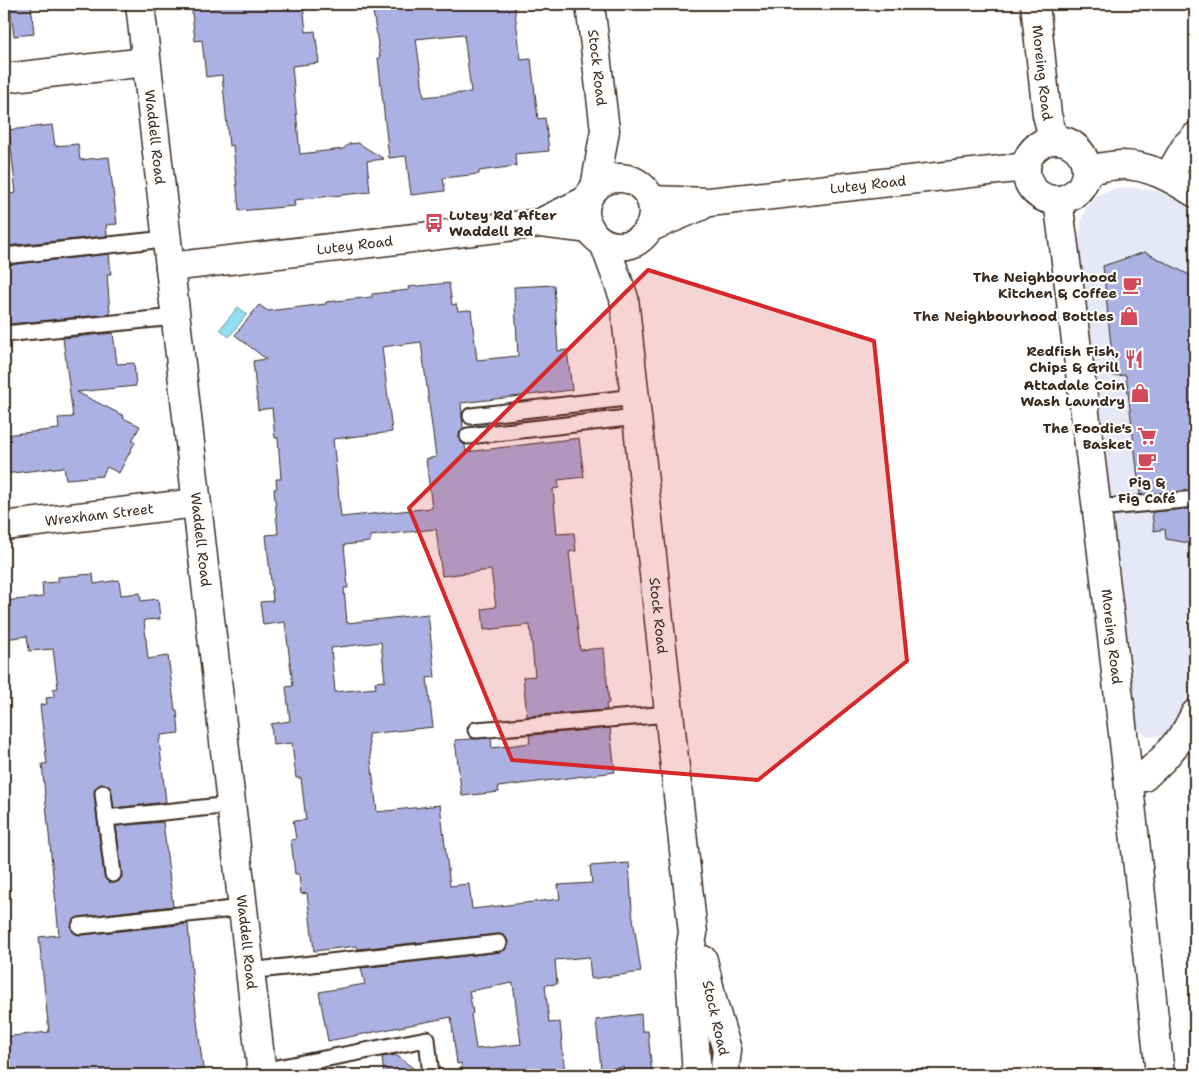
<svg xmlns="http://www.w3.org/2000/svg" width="1199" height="1079" viewBox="0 0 1199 1079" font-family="'Shantell Sans',sans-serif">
	<rect width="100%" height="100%" fill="#fff"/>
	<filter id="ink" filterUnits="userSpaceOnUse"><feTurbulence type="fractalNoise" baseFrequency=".02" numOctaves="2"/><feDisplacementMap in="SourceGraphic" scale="10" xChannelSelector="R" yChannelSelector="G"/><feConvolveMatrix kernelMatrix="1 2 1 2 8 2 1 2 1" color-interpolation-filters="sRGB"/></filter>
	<g filter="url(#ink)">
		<polygon fill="#e6e8f7" points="1130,187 1157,191 1179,201 1195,212 1195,686 1172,730 1164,735 1153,737 1143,734 1138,729 1135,722 1116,551 1098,424 1079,241 1082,217 1088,205 1097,195 1112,189"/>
		<polygon fill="#90deef" stroke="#6e969b" points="238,307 247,314 229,337 220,329"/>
		<g fill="#abb2e3" stroke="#3b2a1e" fill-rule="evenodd">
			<polygon points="10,4 31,4 34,34 14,36"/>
			<polygon points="191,4 303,4 306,32 315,31 319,63 292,66 300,154 343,149 349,144 358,143 384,159 367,161 370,192 294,200 295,206 239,211 233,145 229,146 222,75 206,77 202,40 195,41"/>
			<path d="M372 4H435V9L474 4H514L521 60 531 59 538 119 545 118 549 151 515 154 516 166 479 171V174L443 178 445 191 411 195 406 156 389 158 378 58H380ZM464 34 471 92 424 97 416 39Z"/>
			<polygon points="52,125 55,146 78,144 80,160 109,157 117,224 106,225 107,236 5,246 4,195 16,193 9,130"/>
			<polygon points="1145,252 1195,278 1195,490 1140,495 1126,375 1114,376 1103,266"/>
			<polygon points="109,254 111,274 107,274 110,314 10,324 7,300 4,300 4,270 8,269 7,265"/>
			<path d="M449 283 452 305 456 304 458 311 471 310 477 360 518 356 514 287 554 285 558 351 567 350 572 390 461 403 463 428 460 432 459 438 461 442 465 445 466 452 579 438 584 477 558 480 559 488 553 489 557 534 574 533 576 551 569 552 580 650 604 648 609 703 606 704 607 710 527 716 523 677 535 676 530 625 484 630 482 609 496 607 491 570 442 576 436 529 370 536V542L344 545 348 588H344L347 623 428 614 435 677 427 678 433 727 368 734 377 812 440 805 450 886 469 884 472 909 560 899 558 885 592 883 590 866 629 863 632 911 641 972 591 979 589 957 555 960 557 984 545 985 549 1023 560 1022 565 1075H462L461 1063 457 1064 451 1017 328 1041 319 992 365 984 361 968 500 952 507 947 508 941 503 935 498 934 358 949 357 946 314 951 307 893 301 894 299 874H295L291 840 296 839 293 821 306 820 301 778H296L292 743 273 745 271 724 290 721 286 687 293 686 285 622 263 625 260 602 273 601 266 535 278 534 274 489 277 488 276 479H281L278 438H275L272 408 258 410 253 361 266 359 235 335 259 305 268 311 326 304V302L372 297V294L409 290 408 287ZM421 342 436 457 426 459 432 508 341 517 333 439 392 432 382 347ZM381 642 385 681 375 682 376 688 335 692 331 648ZM513 983 521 1044 476 1049 471 1014 473 1013 469 991Z"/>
			<polygon points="113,333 117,364 134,363 136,386 77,392 124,416 123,418 140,426 132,441 135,442 119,473 107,467 102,476 66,479 64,467 4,474 4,435 59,429 58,418 73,417 63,338"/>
			<polygon points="1195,508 1195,544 1166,539 1165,529 1154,531 1152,512"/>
			<polygon points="93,574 94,584 119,580 121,595 140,593 141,601 158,599 160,619 144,620 148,659 168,656 175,710 177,710 179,733 161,735 161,739 159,740 166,802 114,808 110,787 101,784 95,789 94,794 104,875 106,880 114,883 118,882 122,877 116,826 163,822 173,906 79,917 72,922 71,928 76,934 81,935 188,924 194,996 203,1069 160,1074 160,1072 133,1075 4,1075 4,1037 49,1032 39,937 59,935 42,764 47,764 40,705 47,704 46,698 54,697 53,689 58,688 53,649 29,651 27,636 4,639 4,601 43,597 42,583 58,582 58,577"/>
			<polygon points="610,728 615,772 498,787 499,792 462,796 455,740 491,738 492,748 530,743 529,735"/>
			<polygon points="641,1014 642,1031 648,1031 652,1075 624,1075 623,1067 601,1069 596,1020"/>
			<polygon points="396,1055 422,1075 384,1075 382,1057"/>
		</g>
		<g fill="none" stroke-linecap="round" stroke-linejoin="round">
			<g stroke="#3b2a1e" stroke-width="19">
				<g id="service">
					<polyline points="4,256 166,239"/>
					<polyline points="4,334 175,317"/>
					<polyline points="471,416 635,397"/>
					<polyline points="468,436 637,417"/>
					<polyline points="1097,508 1195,499"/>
					<polyline points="476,730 669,714"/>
					<polyline points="103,793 106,818"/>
					<polyline points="113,874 106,818 231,805"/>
					<polyline points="80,926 242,908"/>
					<polyline points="249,971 499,943"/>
					<polyline points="261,1071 427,1039 431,1075"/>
				</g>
			</g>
			<g stroke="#3b2a1e" stroke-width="31">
				<g id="minor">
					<path id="s1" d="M140 4 262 1075"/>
					<path id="s2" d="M1035 4 1047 115 1054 140"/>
					<polyline points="4,78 146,62"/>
					<circle cx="1056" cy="170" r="30"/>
					<path d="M1087 170C1098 168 1111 165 1122 165 1149 165 1173 179 1195 193"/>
					<polyline points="1168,177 1186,146 1195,137"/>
					<path id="s3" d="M651 200 709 202 1026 167"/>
					<path id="s4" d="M1058 200C1096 491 1130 783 1160 1075"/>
					<polyline points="540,223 587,200"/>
					<polyline points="651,227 701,206"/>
					<path id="s5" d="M170 267 540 223 590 229"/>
					<path id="s6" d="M4 526 196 503"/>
					<polyline points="1129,780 1144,777 1163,759 1185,733 1195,714"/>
				</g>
			</g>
			<g stroke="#3b2a1e" stroke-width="31">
				<g id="tertiary">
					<path id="s7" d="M590 4 605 130 595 188"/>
					<circle cx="619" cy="212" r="34"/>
					<path id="s8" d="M604 243 624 298 693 933 689 957 697 1075"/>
					<polyline points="703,960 713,1003 727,1050 724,1075"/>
				</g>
			</g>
			<use href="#service" stroke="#fff" stroke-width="15"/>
			<use href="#minor" stroke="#fff" stroke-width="28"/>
			<use href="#tertiary" stroke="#fff" stroke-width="28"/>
		</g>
	</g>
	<path fill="#d62828" fill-opacity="0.2" stroke="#d62828" stroke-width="4" stroke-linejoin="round" d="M648 270 874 341 907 661 758 780 512 760 409 508Z"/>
	<defs>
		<g id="bus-bare" transform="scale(1.5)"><path d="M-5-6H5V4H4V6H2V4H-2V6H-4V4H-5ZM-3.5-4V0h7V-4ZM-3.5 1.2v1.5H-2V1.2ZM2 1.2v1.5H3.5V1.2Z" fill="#d1495b" stroke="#fff" stroke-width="2.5" paint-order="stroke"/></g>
		<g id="cafe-bare" transform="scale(1.5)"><path d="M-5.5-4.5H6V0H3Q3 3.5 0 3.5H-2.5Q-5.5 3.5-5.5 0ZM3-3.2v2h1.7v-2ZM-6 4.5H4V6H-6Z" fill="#d1495b" stroke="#fff" stroke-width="2.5" paint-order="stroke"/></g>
		<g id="shop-bare" transform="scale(1.5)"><path d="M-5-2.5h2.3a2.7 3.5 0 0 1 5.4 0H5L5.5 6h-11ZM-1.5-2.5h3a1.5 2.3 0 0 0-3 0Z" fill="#d1495b" stroke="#fff" stroke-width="2.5" paint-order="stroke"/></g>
		<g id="restaurant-bare" transform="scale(1.5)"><path d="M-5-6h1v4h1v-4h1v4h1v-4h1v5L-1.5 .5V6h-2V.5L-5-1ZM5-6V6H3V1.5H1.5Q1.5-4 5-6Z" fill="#d1495b" stroke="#fff" stroke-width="2.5" paint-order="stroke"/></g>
		<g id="supermarket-bare" transform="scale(1.5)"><path d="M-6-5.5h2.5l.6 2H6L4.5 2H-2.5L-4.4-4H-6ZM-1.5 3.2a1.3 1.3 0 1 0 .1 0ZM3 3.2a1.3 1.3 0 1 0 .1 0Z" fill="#d1495b" stroke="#fff" stroke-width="2.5" paint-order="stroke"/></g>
	</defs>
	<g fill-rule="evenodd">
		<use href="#bus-bare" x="434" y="223"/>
		<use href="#cafe-bare" x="1132" y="285"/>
		<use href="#shop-bare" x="1129" y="316"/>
		<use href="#restaurant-bare" x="1134" y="359"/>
		<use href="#shop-bare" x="1140" y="393"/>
		<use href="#supermarket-bare" x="1147" y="436"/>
		<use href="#cafe-bare" x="1147" y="461"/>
	</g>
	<g text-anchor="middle" stroke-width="4.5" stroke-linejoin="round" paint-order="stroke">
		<g font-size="14" fill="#3b2a1e" stroke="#fff">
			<text dy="5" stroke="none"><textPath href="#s7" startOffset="64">Stock Road</textPath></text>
			<text dy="5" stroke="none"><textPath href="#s2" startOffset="69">Moreing Road</textPath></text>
			<text dy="5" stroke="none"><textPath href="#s1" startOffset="134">Waddell Road</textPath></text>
			<text dy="5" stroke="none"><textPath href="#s3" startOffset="218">Lutey Road</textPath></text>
			<text dy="5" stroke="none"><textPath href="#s5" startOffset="186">Lutey Road</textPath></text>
			<text dy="5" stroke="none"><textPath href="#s6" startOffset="96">Wrexham Street</textPath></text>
			<text dy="5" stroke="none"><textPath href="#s1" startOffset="539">Waddell Road</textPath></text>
			<text dy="5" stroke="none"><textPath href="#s8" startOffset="378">Stock Road</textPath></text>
			<text dy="5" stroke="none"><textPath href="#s4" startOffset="440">Moreing Road</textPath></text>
			<text dy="5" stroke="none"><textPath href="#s1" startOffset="944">Waddell Road</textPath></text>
			<text transform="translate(716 1018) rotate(77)" y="5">Stock Road</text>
		</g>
		<g font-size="14" font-weight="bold" fill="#3b2a1e" stroke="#fff" text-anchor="end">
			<text x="449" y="220" text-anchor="start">Lutey Rd After<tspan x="449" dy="16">Waddell Rd</tspan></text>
			<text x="1117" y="282">The Neighbourhood<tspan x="1117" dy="16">Kitchen &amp; Coffee</tspan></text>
			<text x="1114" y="321">The Neighbourhood Bottles</text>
			<text x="1119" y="356">Redfish Fish,<tspan x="1119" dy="16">Chips &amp; Grill</tspan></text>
			<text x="1125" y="390">Attadale Coin<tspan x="1125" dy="16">Wash Laundry</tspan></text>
			<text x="1132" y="433">The Foodie's<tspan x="1132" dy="16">Basket</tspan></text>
			<text x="1147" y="487" text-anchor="middle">Pig &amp;<tspan x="1147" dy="16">Fig Café</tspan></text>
		</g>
	</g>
	<rect width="1199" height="1079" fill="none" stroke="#fff" stroke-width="20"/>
	<rect x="10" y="10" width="1179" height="1059" fill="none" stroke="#3b2a1e" stroke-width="2" filter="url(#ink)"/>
</svg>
